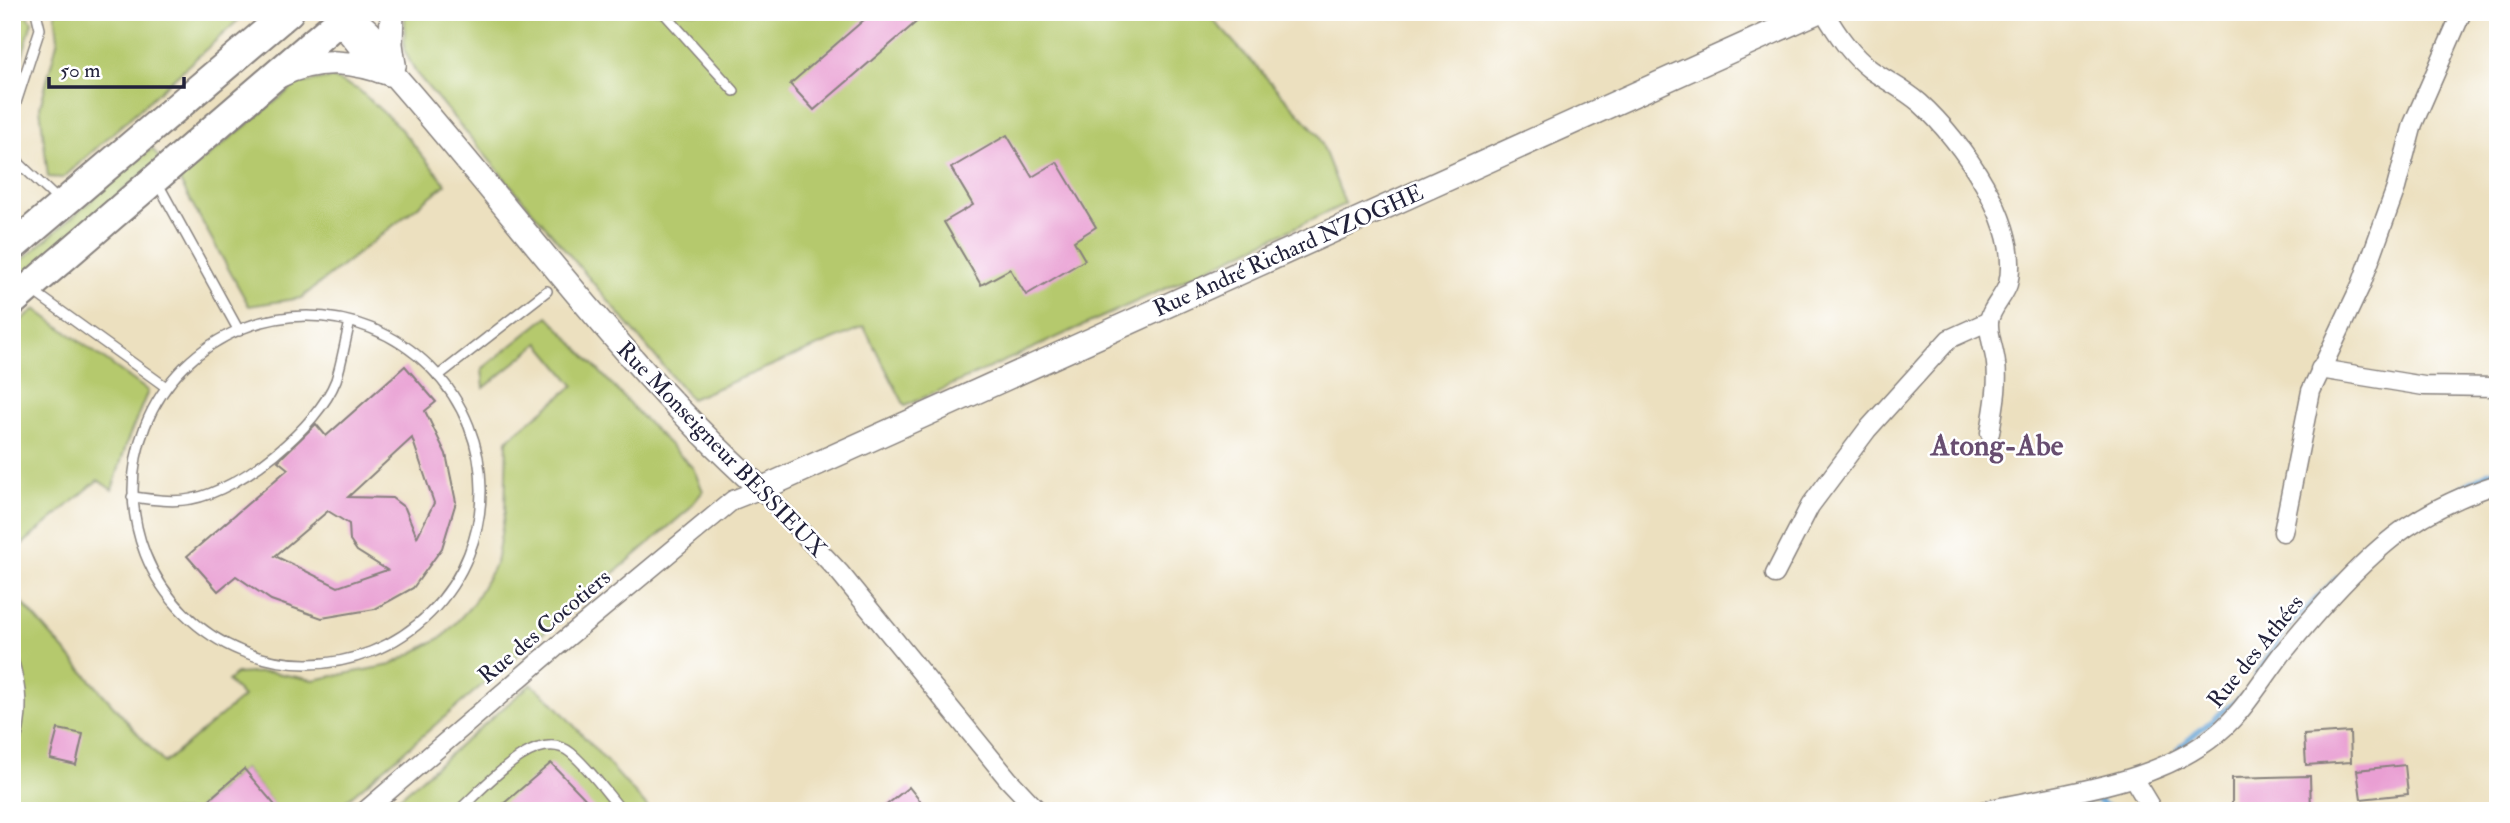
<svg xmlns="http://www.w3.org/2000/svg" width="2510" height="823" viewBox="0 0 2510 823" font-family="'IM FELL Double Pica',serif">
	<rect width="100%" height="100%" fill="#fff"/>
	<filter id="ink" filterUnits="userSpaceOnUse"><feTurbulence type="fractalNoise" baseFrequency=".0143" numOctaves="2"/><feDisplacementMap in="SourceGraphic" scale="14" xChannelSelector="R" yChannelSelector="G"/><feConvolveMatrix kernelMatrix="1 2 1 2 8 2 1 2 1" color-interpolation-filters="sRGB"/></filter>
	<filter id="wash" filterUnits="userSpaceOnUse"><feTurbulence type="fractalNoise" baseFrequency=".00686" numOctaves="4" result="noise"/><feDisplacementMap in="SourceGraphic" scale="28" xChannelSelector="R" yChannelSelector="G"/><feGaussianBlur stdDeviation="1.57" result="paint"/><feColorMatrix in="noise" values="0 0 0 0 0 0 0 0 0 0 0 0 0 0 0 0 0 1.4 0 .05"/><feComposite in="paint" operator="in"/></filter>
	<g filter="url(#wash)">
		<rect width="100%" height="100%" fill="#ece0bf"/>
		<g fill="#b5c96d" stroke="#6c7654" stroke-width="2">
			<polygon points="12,12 25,12 32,22 12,92"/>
			<polygon points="55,12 244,12 243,16 63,178 48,177 40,107 58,39"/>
			<polygon points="405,12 1206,12 1318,134 1345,204 1173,285 905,406 864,327 691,399 416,73 404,50"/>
			<polygon points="332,78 359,90 398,126 446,184 301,298 249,306 179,180 297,84"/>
			<polygon points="152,148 160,159 12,285 12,269"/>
			<polygon points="35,309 148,391 128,439 112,490 98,480 12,553 12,328"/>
			<polygon points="548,316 641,416 693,468 703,491 687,511 334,811 279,811 244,769 200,807 203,811 12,811 12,591 164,763 243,697 228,681 236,674 270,672 313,680 391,665 444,636 472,605 496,563 505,511 507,440 574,385 539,343 484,388 482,369"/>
			<polygon points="531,684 550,699 651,811 384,811"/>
		</g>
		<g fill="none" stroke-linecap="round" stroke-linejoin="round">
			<g stroke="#60a1d3" stroke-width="5">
				<polyline points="2457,490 2489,472 2498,470"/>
				<polyline points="2256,675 2289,626 2337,578"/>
				<polyline points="2177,749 2240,697"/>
				<polyline points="2095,800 2118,811"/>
				<polyline points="2054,811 2101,798"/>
			</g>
		</g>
		<g id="blocks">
			<g fill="#e99fd3" fill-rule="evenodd">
				<polygon points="873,12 928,12 814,110 790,84"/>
				<polygon points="1007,135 1032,177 1057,162 1096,227 1074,241 1085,260 1026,295 1010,269 981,285 944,222 973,205 951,168"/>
				<path d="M405 366 436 402 425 411 446 454 456 502 442 548 413 588 375 609 322 618 271 600 236 576 218 591 187 556 288 469 278 461 316 424 326 436ZM412 438 434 503 417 537 405 508 392 498 348 497ZM328 511 349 524 350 541 357 551 387 570 338 587 275 556Z"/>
				<polygon points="58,729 83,734 76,765 50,759"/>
				<polygon points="2350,732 2351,762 2306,765 2304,735"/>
				<polygon points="551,763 597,811 495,811"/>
				<polygon points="2405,765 2408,794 2361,799 2357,770"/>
				<polygon points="244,769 280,811 196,811"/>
				<polygon points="2310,776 2311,811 2291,811 2291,805 2232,807 2232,778"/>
				<polygon points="909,787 928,811 879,811"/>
			</g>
		</g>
	</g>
	<g filter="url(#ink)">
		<use href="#blocks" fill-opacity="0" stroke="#87817d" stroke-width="2"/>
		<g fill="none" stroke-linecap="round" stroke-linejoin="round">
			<g stroke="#87817d" stroke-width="12">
				<g id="service">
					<polyline points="663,12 734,91"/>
					<polyline points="12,115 40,29 36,12"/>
					<polyline points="12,151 20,164 59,201"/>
					<polyline points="157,182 239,331"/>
					<polyline points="33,291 166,387"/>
					<circle cx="307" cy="490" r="174"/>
					<polyline points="438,376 547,291"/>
					<path d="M132 497C151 499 172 503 191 499 241 490 318 427 336 380 342 362 345 341 350 322"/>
					<path d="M12 655C22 689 26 718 12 752"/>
					<path d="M458 811C483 789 537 724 571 753 590 769 606 792 622 811"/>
				</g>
			</g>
			<g stroke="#87817d" stroke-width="21">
				<g id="minor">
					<path d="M1824 12C1837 34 1851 55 1871 70 1887 81 1905 90 1920 103 1961 140 2022 225 2008 284 2004 297 1990 309 1989 322 1988 335 1995 351 1996 364 1999 386 1993 412 1990 433"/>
					<polyline points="2320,369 2424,386 2498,387"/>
					<polyline points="2283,532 2311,391 2361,285 2396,188 2413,124 2462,12"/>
					<polyline points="1775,574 1810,506 1867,430 1949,339 1989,321"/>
					<polyline points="2133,778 2153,811"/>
					<polyline points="365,811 562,642 733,500 761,489 840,573 1008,779 1038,811"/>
					<path d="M1983 811C2059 793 2145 787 2209 740 2240 718 2258 685 2281 655 2315 613 2362 558 2407 527 2435 508 2466 494 2498 484"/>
				</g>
			</g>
			<g stroke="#87817d" stroke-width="26">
				<g id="tertiary">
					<polyline points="392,12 391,44 394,65"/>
					<path d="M380 71 346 29 344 17C367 21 381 47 394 65"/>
					<path d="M279 76C318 56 355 61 395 76 516 214 624 366 761 489L1817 12"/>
				</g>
			</g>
			<g stroke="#87817d" stroke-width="32">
				<g id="primary">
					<polyline points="12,247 289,12"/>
					<polyline points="12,302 349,12"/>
				</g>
			</g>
			<use href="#service" stroke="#fff" stroke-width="9"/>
			<use href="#minor" stroke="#fff" stroke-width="18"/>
			<use href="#tertiary" stroke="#fff" stroke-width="23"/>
			<use href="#primary" stroke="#fff" stroke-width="28"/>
		</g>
	</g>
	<g text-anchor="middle" stroke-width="5" stroke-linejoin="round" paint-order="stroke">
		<g font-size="23" fill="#22223b" stroke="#fff">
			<text transform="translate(1288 250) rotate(-24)" y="8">Rue André Richard NZOGHE</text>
			<text transform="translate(722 449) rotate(46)" y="8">Rue Monseigneur BESSIEUX</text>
			<text transform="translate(544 626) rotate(-40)" y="8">Rue des Cocotiers</text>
			<text transform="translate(2255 651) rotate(-51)" y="8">Rue des Athées</text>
		</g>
		<g font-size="30" font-weight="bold" fill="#684e70" stroke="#fff">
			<text x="1997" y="455">Atong-Abe</text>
		</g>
	</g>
	<rect width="2510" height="823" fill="none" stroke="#fff" stroke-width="42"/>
	<path d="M49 77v10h135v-10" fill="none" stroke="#22223b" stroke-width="3.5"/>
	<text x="60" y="77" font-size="21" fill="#22223b" stroke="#ffffff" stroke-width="5" paint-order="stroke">50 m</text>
</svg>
